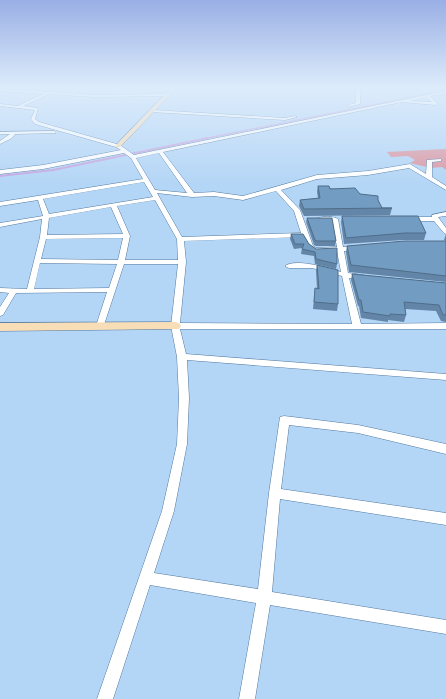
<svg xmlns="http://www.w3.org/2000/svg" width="446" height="699" viewBox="0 0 446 699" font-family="Rubik,sans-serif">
	<rect width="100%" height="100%" fill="#b3d5f6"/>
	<polygon fill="#da96a2" points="446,149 446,170 442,167 431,168 410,163 415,160 408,156 391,157 387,152"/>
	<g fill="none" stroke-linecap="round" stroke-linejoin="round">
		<polyline stroke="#c4a7e0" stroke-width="1.5" points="203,139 446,90"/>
		<polyline stroke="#c4a7e0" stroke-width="2" points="0,176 53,170 208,138"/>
		<g stroke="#537aa0" stroke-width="1">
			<g id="street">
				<polygon points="356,88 360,88 360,104 348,107 348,105 356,103"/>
				<path d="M0 89 95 95 169 94 168 96 95 97 49 94 23 106 38 108 35 119 39 122 120 145 134 155 446 91V93L430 96 437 103 436 105 402 102 163 152 194 193 214 192 243 196 317 175 368 171 410 164 426 174 427 160 441 159V161L432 162V177L446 186V190L409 168 368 175 317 179 281 190 300 210 313 246 316 248 337 247 332 221H319L316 219C321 216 333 216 338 219L343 247 358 246 361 248 358 250 344 251 348 273 363 275 367 277 363 279 349 278 361 324 446 323V329H180L186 354 446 374V380L187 360 189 398 187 444 174 511 154 573 258 589 269 493 280 417 284 416 358 425 446 444V454L358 433 289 425 281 489 446 513V525L280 499 272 592 446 620V634L270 605 255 699H239L256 603 150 585 113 699H97L162 511 177 444 179 398 177 357 171 326 178 264H124L103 328H97L96 326 107 292 16 293 3 315 0 316V307L9 293 0 292V288L27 289 40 237 42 219 0 227V223L43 216 38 200 0 206V202L143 179 131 158 124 153 43 169 0 174V170L43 165 121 150 116 147 35 124 31 119 35 110 0 106V104L18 106 43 94 0 91ZM426 97 432 102 410 101ZM159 153 187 193 155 190 136 158ZM144 182 153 197 49 214 43 199ZM276 191 294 211 301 233 182 237 157 193 192 197 214 196 243 200ZM155 200 177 239 178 260H125L130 236 117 206ZM111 207 123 234 47 235 49 218ZM303 237C311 257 318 252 337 251L341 272C329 268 295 258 285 266L289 268H312L342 276 352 324 180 323 186 262 184 241ZM123 238 118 260 41 259 46 239ZM40 263 117 264 109 288 34 289Z"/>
				<polygon points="153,110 285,118 295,116 297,117 285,120 152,112"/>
				<polygon points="54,131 56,133 15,134 12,138 0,144 0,141 10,134 0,134 0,132"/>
				<polygon points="446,212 446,216 438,217 446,228 446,234 444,233 434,221 408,221 405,219 408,217 432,217 432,215"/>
			</g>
		</g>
		<g stroke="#537aa0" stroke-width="1">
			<g id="secondary">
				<polygon points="171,88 177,88 120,147 116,147 116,145"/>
				<polygon points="175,322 179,323 181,326 179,329 0,331 0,323"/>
			</g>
		</g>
		<use href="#street" fill="#fff" fill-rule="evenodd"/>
		<use href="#secondary" fill="#f8deb7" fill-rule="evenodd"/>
	</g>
	<g fill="#6386a8">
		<polygon points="318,186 360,194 378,200 382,208 392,208 390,215 304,216 299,206 300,200 318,198 317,192"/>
		<polygon points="342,216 426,233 424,240 403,240 344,244 341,222"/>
		<polygon points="307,218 336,241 335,246 316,246 314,245 306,222"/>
		<polygon points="291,234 309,244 337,264 336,269 315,264 314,256 301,254 302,248 294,249 290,239"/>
		<polygon points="446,234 446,241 444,240"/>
		<polygon points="446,241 446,282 349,272 346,252 347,246"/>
		<polygon points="317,265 338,304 337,311 313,309 315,288 317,289 316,271"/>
		<polygon points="352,274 446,283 446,322 441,321 436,311 405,309 406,315 404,322 388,320 388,322 361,318 359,306 358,306 351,280"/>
	</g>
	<g fill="#739cc3" stroke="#506d88">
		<polygon points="318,186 329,186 330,189 355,188 360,194 378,196 378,200 382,208 392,208 304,209 300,200 320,198"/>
		<polygon points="342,216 418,216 426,233 405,233 346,238"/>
		<polygon points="307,218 332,218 336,241 317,241 315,240"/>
		<polygon points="291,234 303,234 309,244 316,249 337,248 337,264 316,259 315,252 302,249 304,244 295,244"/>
		<polygon points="405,241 446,241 446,276 351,265 347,246"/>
		<polygon points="317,265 338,270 338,304 314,302 315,288 319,289"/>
		<polygon points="352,274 446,283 446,315 443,315 439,305 404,302 406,315 390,314 390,316 363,312 361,300 359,300"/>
	</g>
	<linearGradient id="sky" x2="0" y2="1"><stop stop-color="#99afe5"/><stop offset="0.47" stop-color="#ddecfb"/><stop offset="1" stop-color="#ddecfb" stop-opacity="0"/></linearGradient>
	<rect width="446" height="186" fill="url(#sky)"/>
</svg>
